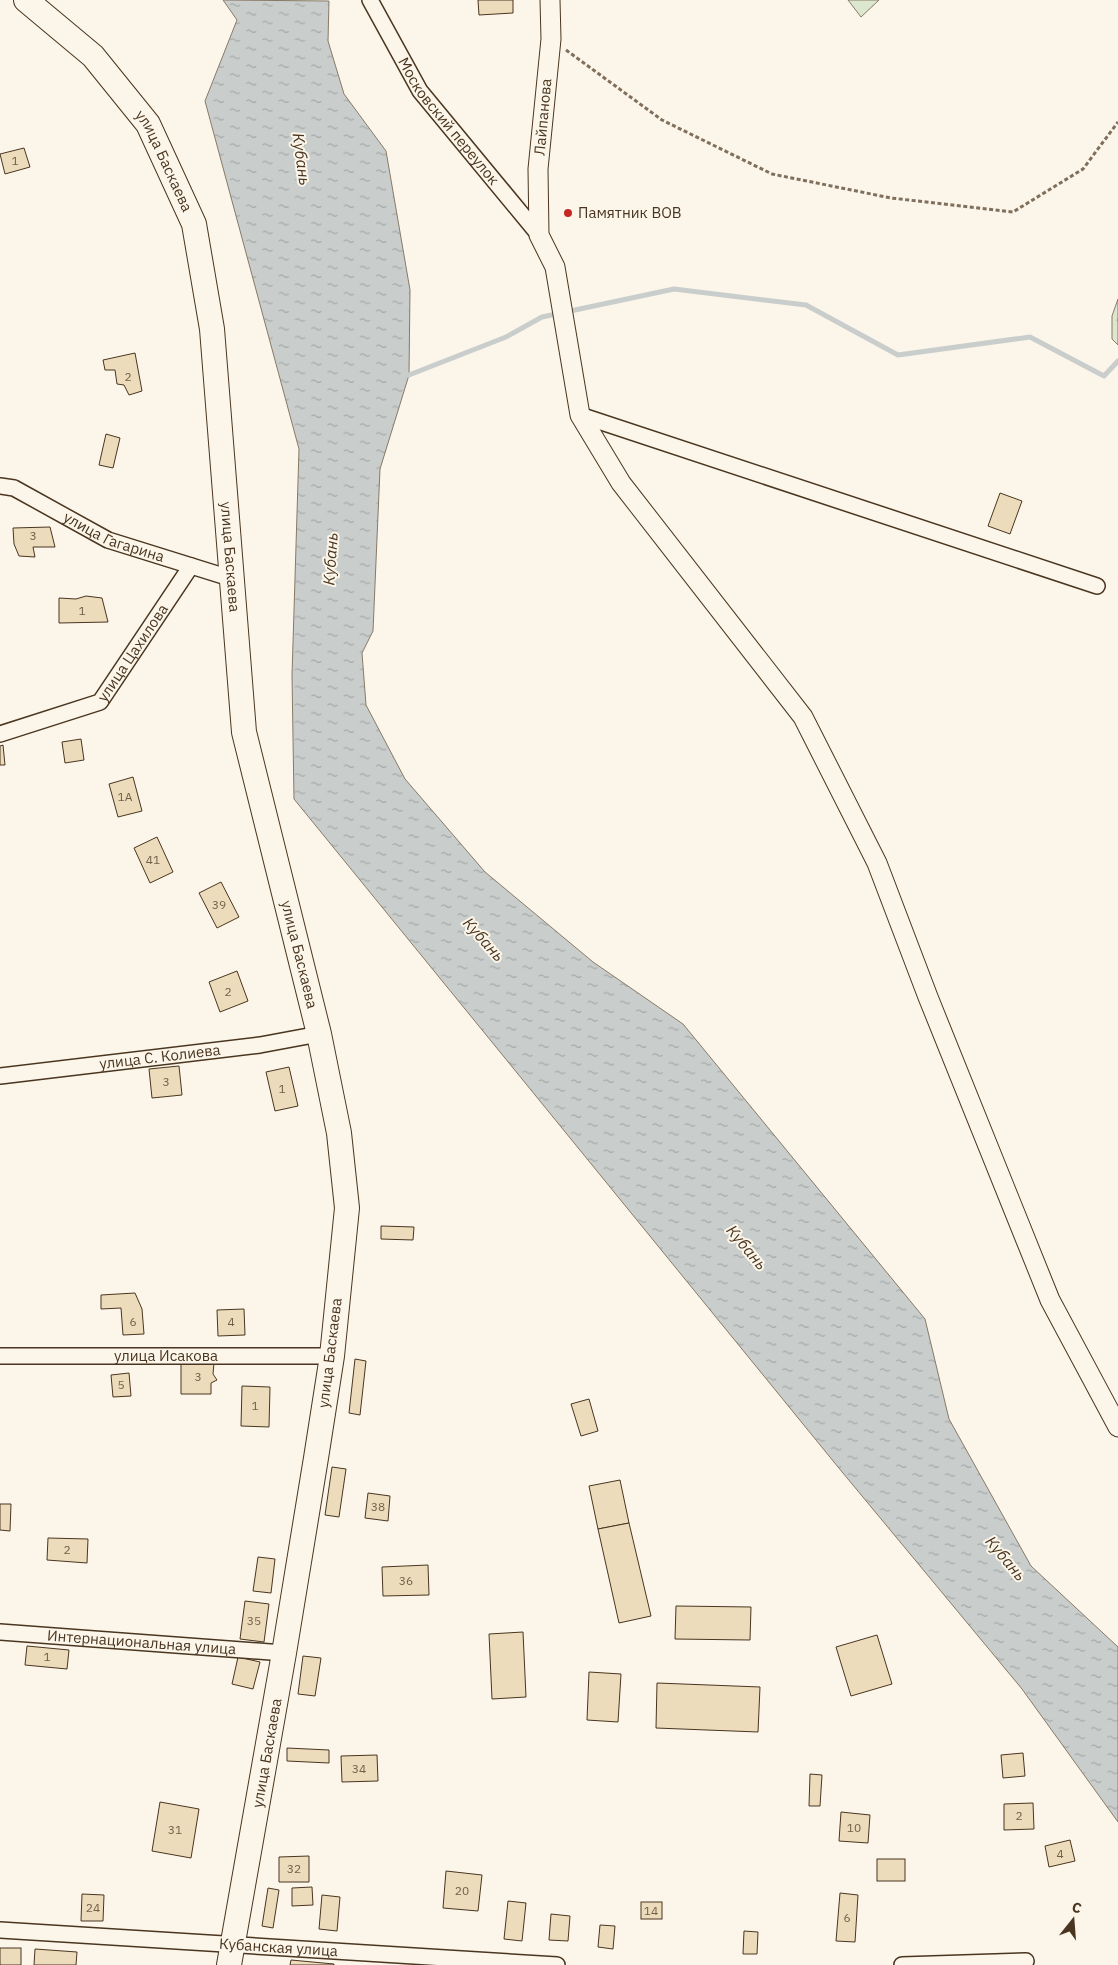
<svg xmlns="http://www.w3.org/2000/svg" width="1118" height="1965" viewBox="0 0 1118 1965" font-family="'IBM Plex Sans',sans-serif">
	<defs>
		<pattern id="grass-tufts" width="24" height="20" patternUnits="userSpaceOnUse" patternTransform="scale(1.25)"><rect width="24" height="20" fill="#dce7d0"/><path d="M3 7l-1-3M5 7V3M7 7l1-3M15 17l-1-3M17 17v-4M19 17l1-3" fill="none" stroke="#bec7b2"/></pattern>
		<pattern id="forest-firs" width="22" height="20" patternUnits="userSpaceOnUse" patternTransform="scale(1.25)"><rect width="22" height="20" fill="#dce7d0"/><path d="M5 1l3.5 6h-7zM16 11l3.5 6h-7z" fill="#bec7b2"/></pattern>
		<pattern id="water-ripples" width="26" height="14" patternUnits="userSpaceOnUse" patternTransform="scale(1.25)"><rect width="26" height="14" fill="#c9cecd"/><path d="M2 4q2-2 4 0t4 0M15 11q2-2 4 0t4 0" fill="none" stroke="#a5a8a6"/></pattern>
	</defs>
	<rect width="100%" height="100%" fill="#fbf6e9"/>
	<polygon fill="url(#grass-tufts)" stroke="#887966" points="848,0 879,0 861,17"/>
	<polygon fill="url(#forest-firs)" stroke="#887966" points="1118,299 1118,345 1112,339 1112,316"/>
	<polygon fill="url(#water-ripples)" stroke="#887966" points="223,0 329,1 328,41 344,94 386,151 410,290 409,375 380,469 373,631 362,653 366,705 405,779 485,872 593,962 683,1024 925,1319 949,1419 1031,1566 1118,1647 1118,1822 1022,1689 838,1467 294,799 292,675 299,449 205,101 237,20"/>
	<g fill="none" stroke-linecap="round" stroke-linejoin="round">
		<polyline stroke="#c9cecd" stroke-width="5" points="403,374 409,375 506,337 542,317 674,289 806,305 898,355 1030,337 1104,376 1118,361"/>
	</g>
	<g fill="#ecdcbc" stroke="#4a3520">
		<polygon points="478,0 513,0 513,13 479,15"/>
		<polygon points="24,148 30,167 5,174 0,154"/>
		<polygon points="135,353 142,391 129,395 124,385 117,384 115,370 105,370 103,360"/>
		<polygon points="106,434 120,438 113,468 99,465"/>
		<polygon points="1000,493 1022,501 1010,534 988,526"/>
		<polygon points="50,527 55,547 33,547 35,557 19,556 14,544 13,528"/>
		<polygon points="86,596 102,598 108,622 59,623 59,598 76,599"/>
		<polygon points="81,739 84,760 65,763 62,742"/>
		<polygon points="3,745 5,765 0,765 0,746"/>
		<polygon points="133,777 142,811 118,817 109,784"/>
		<polygon points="157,837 173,872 150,883 134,848"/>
		<polygon points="221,882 239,917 217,928 199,893"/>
		<polygon points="237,971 248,1001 220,1012 209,982"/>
		<polygon points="179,1066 182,1095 152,1098 149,1069"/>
		<polygon points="289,1067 298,1106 275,1111 266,1072"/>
		<polygon points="381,1226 414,1227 413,1240 381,1239"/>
		<polygon points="135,1293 142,1309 144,1334 123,1335 121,1308 101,1309 101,1295"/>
		<polygon points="244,1309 245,1335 218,1336 217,1310"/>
		<polygon points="355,1359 366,1361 360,1415 349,1413"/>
		<polygon points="181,1362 214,1363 213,1374 217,1380 211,1383 211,1394 181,1394"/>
		<polygon points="129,1373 131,1396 113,1397 111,1375"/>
		<polygon points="242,1386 270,1387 269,1427 241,1426"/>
		<polygon points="589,1399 598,1431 581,1436 571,1404"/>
		<polygon points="332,1467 346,1469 339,1517 325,1515"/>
		<polygon points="620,1480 629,1523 598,1529 589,1486"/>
		<polygon points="368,1493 390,1496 388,1521 365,1518"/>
		<polygon points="0,1504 11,1504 10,1531 0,1530"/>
		<polygon points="629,1523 651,1616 619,1623 598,1529"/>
		<polygon points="48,1538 88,1539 87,1563 47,1560"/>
		<polygon points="258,1557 275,1559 271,1593 253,1591"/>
		<polygon points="428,1565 429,1595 383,1596 382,1567"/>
		<polygon points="245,1601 269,1604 264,1642 240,1639"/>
		<polygon points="676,1606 751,1607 750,1640 675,1639"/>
		<polygon points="523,1632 526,1697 492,1699 489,1634"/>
		<polygon points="877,1635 892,1684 851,1696 836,1647"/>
		<polygon points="27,1646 69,1650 67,1669 25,1665"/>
		<polygon points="303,1656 321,1658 315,1696 298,1694"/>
		<polygon points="238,1657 260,1662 253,1689 232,1684"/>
		<polygon points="589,1672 621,1674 618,1722 587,1720"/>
		<polygon points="657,1683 760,1687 758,1732 656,1728"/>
		<polygon points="287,1748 329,1750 329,1763 287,1761"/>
		<polygon points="1023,1753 1025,1776 1003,1778 1001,1755"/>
		<polygon points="377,1755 378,1781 342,1782 341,1756"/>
		<polygon points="810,1774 822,1775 820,1806 809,1806"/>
		<polygon points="160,1802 199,1809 191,1858 152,1851"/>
		<polygon points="1033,1803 1034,1829 1004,1830 1004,1804"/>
		<polygon points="841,1812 870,1815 868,1843 839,1841"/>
		<polygon points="1070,1840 1075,1861 1049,1867 1045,1846"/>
		<polygon points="309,1856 309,1882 279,1882 279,1857"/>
		<rect x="877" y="1859" width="28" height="22"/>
		<polygon points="446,1871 482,1875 478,1911 443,1908"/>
		<polygon points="312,1887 313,1905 292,1906 292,1888"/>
		<polygon points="268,1888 279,1890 273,1928 262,1926"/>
		<polygon points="840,1893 858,1895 855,1942 836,1941"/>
		<polygon points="82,1894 104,1895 103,1921 81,1921"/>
		<polygon points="322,1895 340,1897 337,1931 319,1929"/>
		<polygon points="508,1901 526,1903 522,1941 504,1939"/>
		<rect x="641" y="1902" width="21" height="17"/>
		<polygon points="551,1914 570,1916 568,1941 549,1940"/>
		<polygon points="600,1925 615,1926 613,1949 598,1947"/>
		<polygon points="744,1931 758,1932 757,1954 743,1954"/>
		<rect x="0" y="1948" width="21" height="17"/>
		<polygon points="35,1949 77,1952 76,1965 34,1965"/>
		<polygon points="291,1960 334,1964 334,1965 290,1965"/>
	</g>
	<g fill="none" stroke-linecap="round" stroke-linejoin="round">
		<g stroke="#4a3520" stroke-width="18">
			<g id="minor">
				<path id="s1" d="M370 0 420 91 539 235"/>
				<polyline points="580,415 1097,586"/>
				<path id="s2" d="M0 486 14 488 108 540 233 579"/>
				<path id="s3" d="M0 734 100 702 191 566"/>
				<path id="s4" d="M0 1076 260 1045 319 1034"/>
				<path id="s5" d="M0 1356H332"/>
				<path id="s6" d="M0 1632 284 1653"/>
				<path id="s7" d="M0 1930 557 1965"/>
				<polyline points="902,1965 1026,1961"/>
			</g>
		</g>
		<g stroke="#4a3520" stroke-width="21">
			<polyline id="tertiary" points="550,0 551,39 538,169 539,235 555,267 580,415 621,483 803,717 877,863 928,997 1050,1300 1118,1427"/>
		</g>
		<g stroke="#4a3520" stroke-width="26">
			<g id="primary">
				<path id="s8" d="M26 0 93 56 148 124 194 224 212 329 244 732 319 1034 339 1133 347 1208 332 1356 316 1458 284 1653 229 1965"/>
			</g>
		</g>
		<polyline stroke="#7f6f5c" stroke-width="3" stroke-dasharray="4 2.5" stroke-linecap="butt" points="566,50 662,120 772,174 891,198 1013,212 1083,169 1118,122"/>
		<use href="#minor" stroke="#fbf6e9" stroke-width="15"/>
		<use href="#tertiary" stroke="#fbf6e9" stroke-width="19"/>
		<use href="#primary" stroke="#fbf6e9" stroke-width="24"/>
	</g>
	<circle fill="#c62828" stroke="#fbf6e9" stroke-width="2" cx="568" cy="213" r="5"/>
	<g text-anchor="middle" stroke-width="4" stroke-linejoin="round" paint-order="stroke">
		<g font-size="12" fill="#725f47">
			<text x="15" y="165">1</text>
			<text x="128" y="381">2</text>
			<text x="33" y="540">3</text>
			<text x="82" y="615">1</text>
			<text x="125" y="801">1А</text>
			<text x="153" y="864">41</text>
			<text x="219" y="909">39</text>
			<text x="228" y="996">2</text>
			<text x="166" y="1086">3</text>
			<text x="282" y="1093">1</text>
			<text x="133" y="1326">6</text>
			<text x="231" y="1326">4</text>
			<text x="198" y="1381">3</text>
			<text x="121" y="1389">5</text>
			<text x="255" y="1410">1</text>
			<text x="378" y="1511">38</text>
			<text x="67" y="1554">2</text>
			<text x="406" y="1585">36</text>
			<text x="254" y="1625">35</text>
			<text x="47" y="1661">1</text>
			<text x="359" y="1773">34</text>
			<text x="1019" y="1820">2</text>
			<text x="854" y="1832">10</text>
			<text x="175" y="1834">31</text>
			<text x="1060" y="1858">4</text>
			<text x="294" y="1873">32</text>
			<text x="462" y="1895">20</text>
			<text x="93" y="1912">24</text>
			<text x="651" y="1915">14</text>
			<text x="847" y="1922">6</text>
		</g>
		<g font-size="15" fill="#4a3520" stroke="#fbf6e9">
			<text transform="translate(543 117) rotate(-85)" y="5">Лайпанова</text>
			<text dy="5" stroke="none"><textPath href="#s1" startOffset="145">Московский переулок</textPath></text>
			<text dy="5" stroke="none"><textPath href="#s8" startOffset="215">улица Баскаева</textPath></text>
			<text dy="5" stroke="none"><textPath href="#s2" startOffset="126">улица Гагарина</textPath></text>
			<text dy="5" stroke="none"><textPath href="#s8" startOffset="620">улица Баскаева</textPath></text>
			<text dy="5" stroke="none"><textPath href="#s3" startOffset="164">улица Цахилова</textPath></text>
			<text dy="5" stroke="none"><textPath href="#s8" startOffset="1025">улица Баскаева</textPath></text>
			<text dy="5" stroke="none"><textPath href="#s4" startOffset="161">улица С. Колиева</textPath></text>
			<text transform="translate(330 1353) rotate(-83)" y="5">улица Баскаева</text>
			<text dy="5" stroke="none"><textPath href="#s5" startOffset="166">улица Исакова</textPath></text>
			<text dy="5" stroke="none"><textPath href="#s6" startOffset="142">Интернациональная улица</textPath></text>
			<text transform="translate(267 1753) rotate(-80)" y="5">улица Баскаева</text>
			<text dy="5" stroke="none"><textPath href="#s7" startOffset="279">Кубанская улица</textPath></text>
		</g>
		<g font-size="15" fill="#4a3520" stroke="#fbf6e9" text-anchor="start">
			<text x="578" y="218">Памятник ВОВ</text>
		</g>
		<g font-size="16" font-style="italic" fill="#4a3520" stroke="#fbf6e9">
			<text transform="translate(302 159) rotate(82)" y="6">Кубань</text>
			<text transform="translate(330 559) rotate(-86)" y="6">Кубань</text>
			<text transform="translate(484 939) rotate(48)" y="6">Кубань</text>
			<text transform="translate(747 1247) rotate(50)" y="6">Кубань</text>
			<text transform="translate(1006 1558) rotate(50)" y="6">Кубань</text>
		</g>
	</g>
	<g transform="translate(1073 1920) rotate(17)" stroke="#fbf6e9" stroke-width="4" paint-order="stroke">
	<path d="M0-4L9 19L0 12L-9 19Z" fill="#4a3520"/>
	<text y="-8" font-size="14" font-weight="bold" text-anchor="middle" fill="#4a3520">С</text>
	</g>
</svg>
